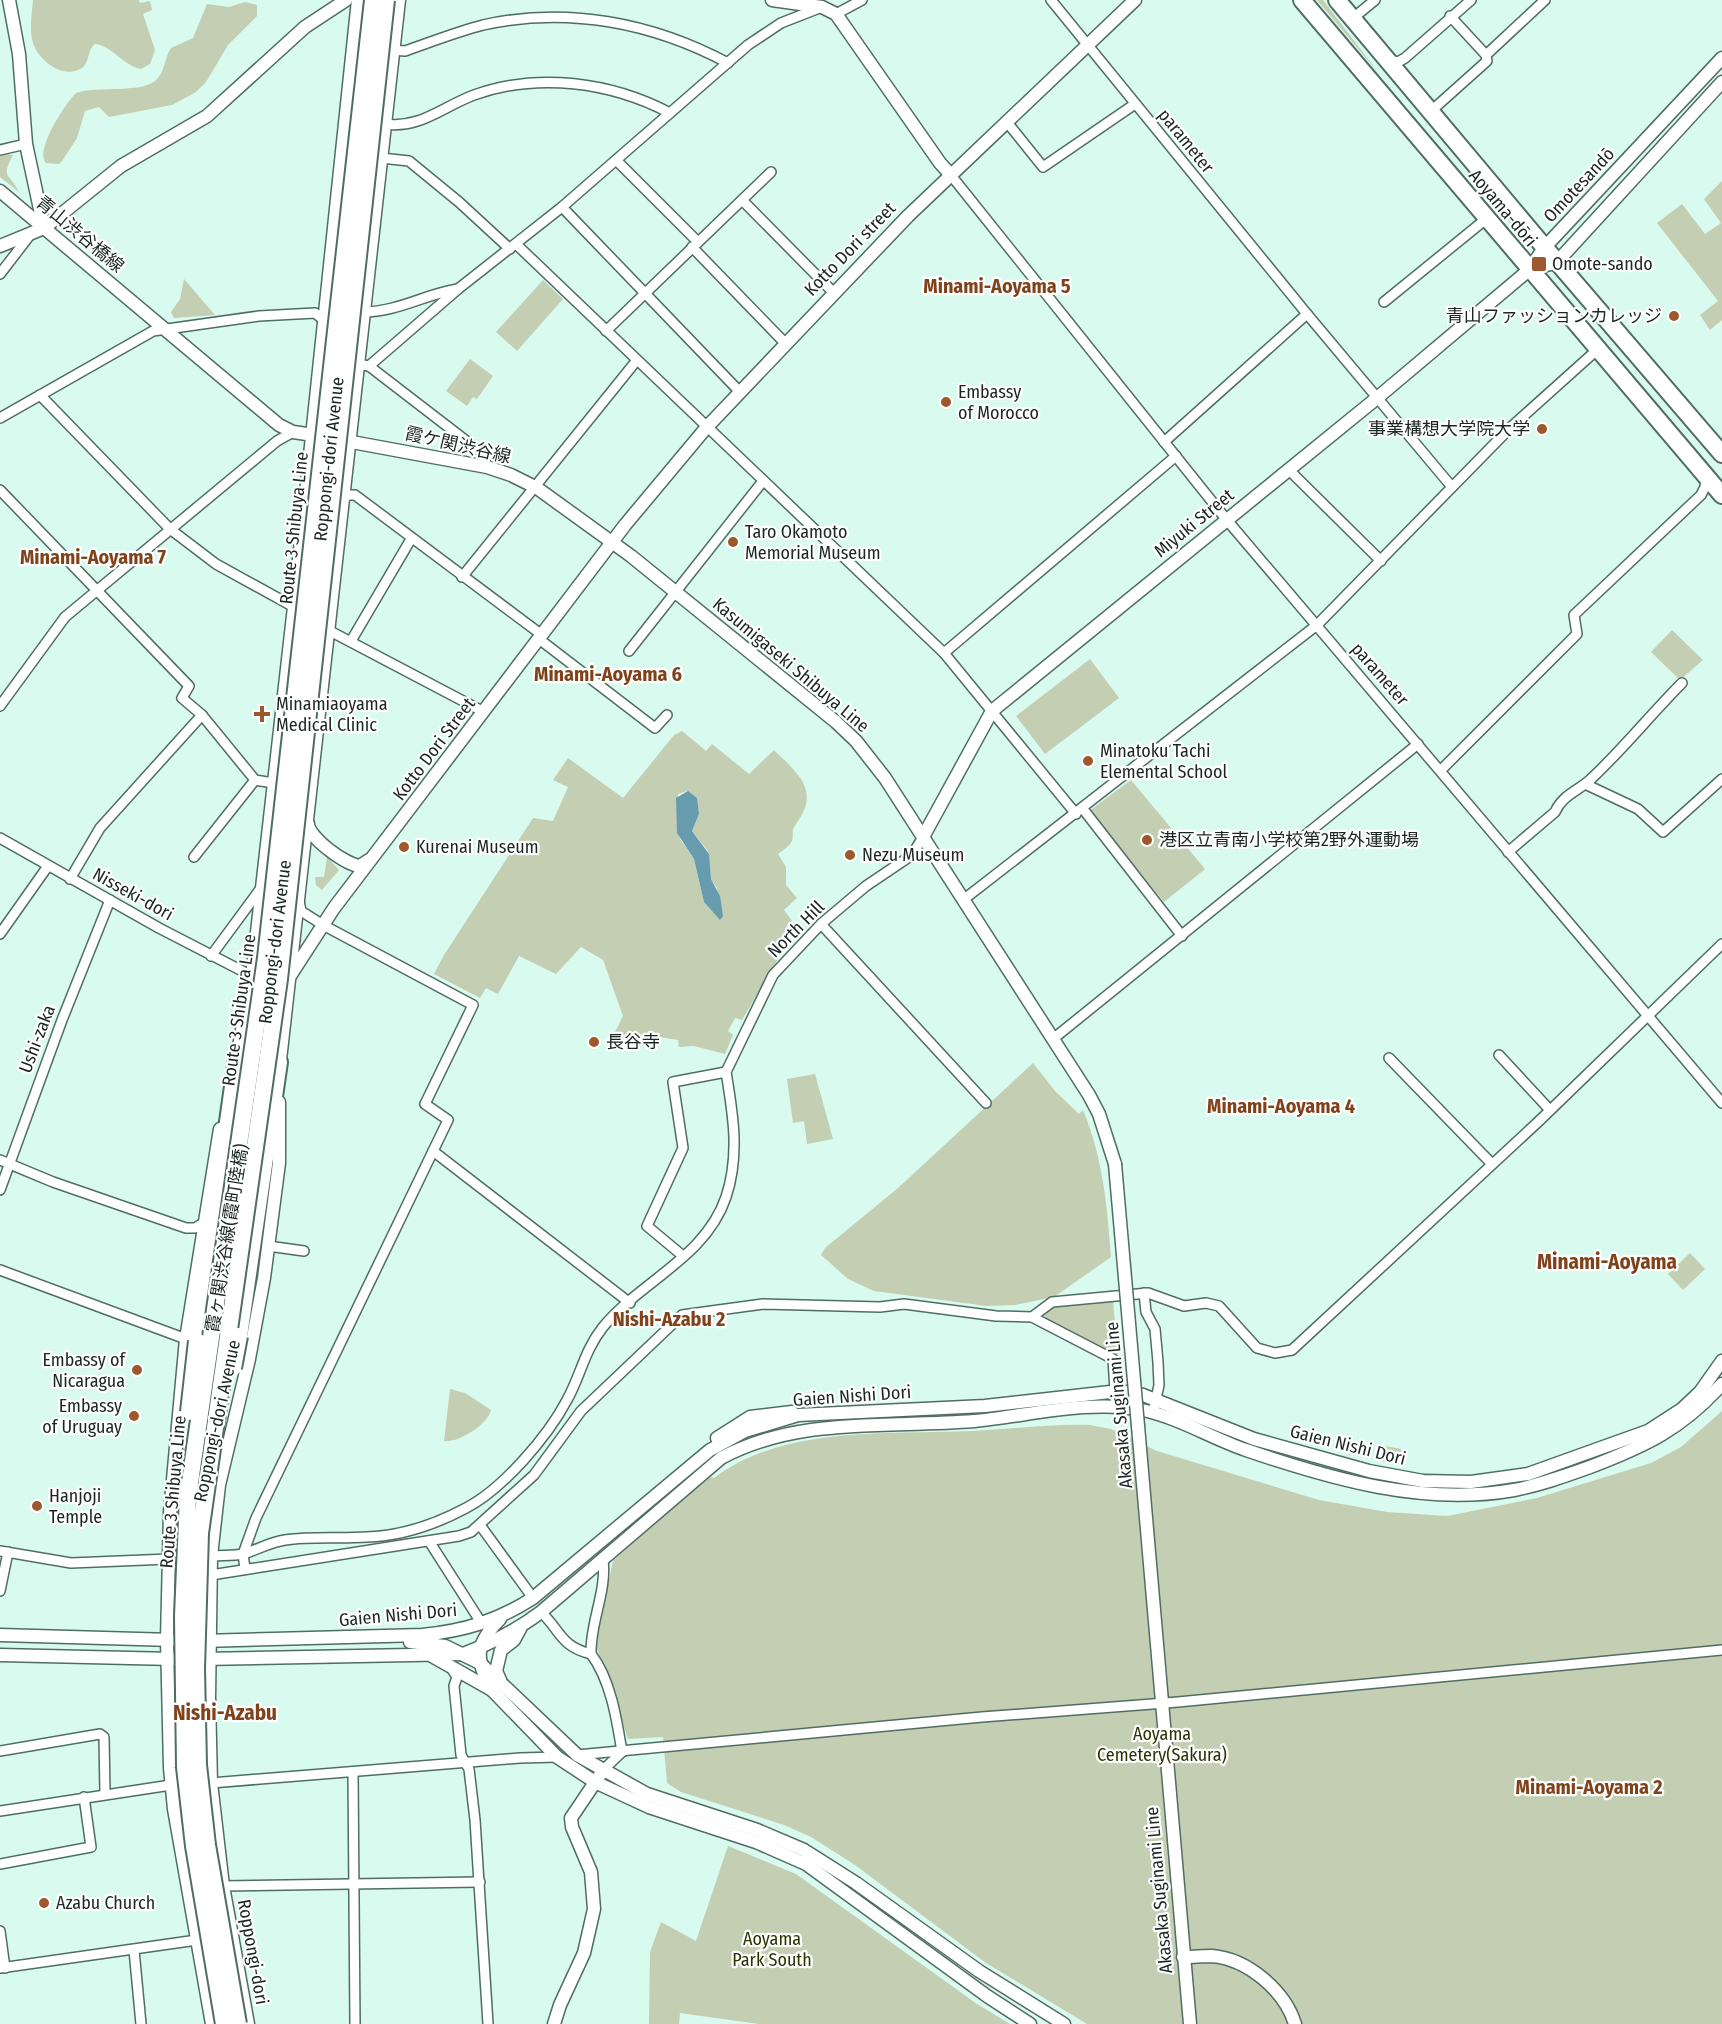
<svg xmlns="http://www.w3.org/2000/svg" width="1722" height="2024" viewBox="0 0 1722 2024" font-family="'Fira Sans Condensed','Noto Sans JP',sans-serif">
	<rect width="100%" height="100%" fill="#d9faef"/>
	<g fill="#c4ceb2" fill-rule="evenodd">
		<path d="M33 0H139L140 3 150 1 152 10 143 14 155 50 150 64 141 69C123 66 113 46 95 44 87 50 90 62 82 68 63 80 39 61 33 43 29 30 32 13 33 0Z"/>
		<polygon points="1317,0 1323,0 1381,76"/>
		<path d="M245 2 257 5V16L228 45 206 82 196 92 172 105 109 117 99 107 85 111 77 138 62 161 59 164 46 163C34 151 65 104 76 93 98 85 144 95 158 78 165 70 165 57 171 48L193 38 207 4 229 7Z"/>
		<path d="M0 153 13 155C0 179 10 173 19 192L0 177Z"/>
		<polygon points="1722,181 1722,320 1710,330 1700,315 1718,301 1657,223 1682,204 1705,234 1721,223 1704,199"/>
		<polygon points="184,279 215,315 174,318 171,312 180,299"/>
		<polygon points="543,280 563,299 517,351 496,332"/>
		<polygon points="470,359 493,376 477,399 473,397 467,406 446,391"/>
		<polygon points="1672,630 1703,660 1680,680 1651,652"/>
		<polygon points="1090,659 1119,698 1045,754 1016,716"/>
		<path d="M682 731 706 751 712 744 749 774 774 750C798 774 821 790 796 824 787 837 802 838 778 854L786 867V885L797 898 784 910 792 921 785 947 742 1020 735 1018 728 1031 733 1035 725 1054 694 1046 679 1047 678 1040 659 1037 636 1049 613 1036 623 1016 603 960 581 947 556 974 519 956 498 994 486 988 480 998 434 974 444 955 533 818 553 821 568 787 553 780 568 758 623 798 674 735ZM687 791 699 814 692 831 708 851 711 879 717 888 721 920 704 902 694 859 680 839 678 794Z"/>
		<polygon points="1131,780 1205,869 1164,902 1089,811"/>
		<polygon points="327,857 339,870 322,890 316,885 315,877 324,877"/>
		<path d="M1033 1063 1055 1091 1079 1114 1083 1110C1103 1158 1107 1205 1111 1257L1054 1297 1015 1305 987 1306 874 1291 848 1279 821 1255 825 1248 898 1188Z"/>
		<polygon points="815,1074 833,1139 807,1144 804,1121 793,1123 787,1079"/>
		<polygon points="1690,1253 1705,1269 1683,1290 1668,1274"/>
		<polygon points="1113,1300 1118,1358 1046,1320 1044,1313 1052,1307"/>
		<path d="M450 1389 465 1393 491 1410C488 1424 459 1443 444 1441Z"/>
		<path d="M1722 1411V2024H1087L986 1963 855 1865 811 1837 784 1825 681 1792 667 1783 663 1737 628 1739 593 1637 604 1586 609 1580 613 1561 668 1511 711 1477 714 1478C785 1425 886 1435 971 1431 1011 1429 1051 1424 1090 1425L1111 1429 1157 1451 1319 1500 1387 1512 1447 1516 1537 1498 1651 1463 1681 1447Z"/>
		<polygon points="1385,1446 1401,1449 1399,1465 1377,1460 1380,1447"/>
		<polygon points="728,1846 796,1874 977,2004 1010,2024 759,2024 680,2013 679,2024 649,2024 650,1952 661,1922 696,1941"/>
	</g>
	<polygon fill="#679cae" points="688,791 697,798 699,814 692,831 709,854 711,879 720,896 723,916 720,920 704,902 694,859 677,833 676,798"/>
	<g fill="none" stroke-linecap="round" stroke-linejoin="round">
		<g stroke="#506d63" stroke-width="12">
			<g id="street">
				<polyline points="1051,0 1307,314 1452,487"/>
				<polyline points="836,14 862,0"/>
				<polyline points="1352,19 1375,0"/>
				<path d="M392 50 405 51C431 42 456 32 483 25 568 6 653 23 728 63"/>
				<polyline points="1486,55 1545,0"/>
				<polyline points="1388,60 1398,62 1405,58 1471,0"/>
				<polyline points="1430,112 1487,61 1486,55 1450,16"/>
				<polyline points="1006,121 1043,167 1135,104"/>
				<path d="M385 124C420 129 442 107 474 95 538 72 611 82 670 113"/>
				<polyline points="0,150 26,144"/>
				<polyline points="381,158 409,161 459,202 510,249"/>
				<polyline points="616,160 698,242"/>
				<polyline points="950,174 1226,519 1722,1103"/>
				<polyline points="743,201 833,292"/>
				<polyline points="562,207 739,391"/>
				<polyline points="517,245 944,653 1076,814"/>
				<polyline points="692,247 785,343"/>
				<polyline points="0,274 30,235"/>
				<polyline points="1384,302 1486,219"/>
				<path d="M363 312C398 312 425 294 458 289"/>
				<polyline points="606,331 771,172"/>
				<polyline points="357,364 369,366 458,289 562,207 748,45 781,23 822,7"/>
				<polyline points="369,366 482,453 487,467"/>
				<polyline points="40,395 170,529 216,564 294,607"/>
				<polyline points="0,418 153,331 259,316 315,313 325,321"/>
				<polyline points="1164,442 1307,314"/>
				<polyline points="1289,470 1381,561"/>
				<polyline points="0,490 189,686 182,698 202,715 255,780 273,783"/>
				<polyline points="342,501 348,495 355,495 542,635"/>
				<polyline points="462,577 637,360"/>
				<polyline points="328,630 484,712"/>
				<polyline points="539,639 655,728 667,715"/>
				<polyline points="351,641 411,539"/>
				<polyline points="629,651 763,481"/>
				<polyline points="944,653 1176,456"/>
				<polyline points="0,706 65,617 277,441 293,432"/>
				<polyline points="1441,770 1577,634 1574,615 1701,495 1705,487 1706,478"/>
				<polyline points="1585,784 1638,809 1663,832 1722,779"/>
				<polyline points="1083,809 1182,936"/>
				<polyline points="0,838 159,928 252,976"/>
				<path d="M1508 852 1555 812C1563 794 1579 791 1592 778 1624 748 1651 714 1682 683"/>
				<polyline points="194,857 255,780"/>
				<polyline points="70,879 100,828 202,715"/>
				<polyline points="963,900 1317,625 1510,428 1598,349"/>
				<polyline points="821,924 986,1103"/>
				<polyline points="0,934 48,866"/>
				<polyline points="211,956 261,888"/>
				<polyline points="1053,1039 1418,744"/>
				<polyline points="1499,1055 1549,1109"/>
				<polyline points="1389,1058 1492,1164"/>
				<polyline points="726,1072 773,975 821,924 866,886 912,855 923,837"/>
				<polyline points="433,1151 630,1303"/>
				<polyline points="0,1160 53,1182 186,1228 195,1228 203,1223"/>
				<polyline points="0,1190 62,1020 110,900"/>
				<polyline points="268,1246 304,1251"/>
				<polyline points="683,1256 647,1226 683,1148 673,1082 726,1072"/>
				<polyline points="0,1270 186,1339"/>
				<polyline points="1144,1293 1146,1312 1155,1329 1158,1362 1159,1385 1153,1413"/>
				<polyline points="1032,1317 1052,1302 1148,1293 1184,1306 1206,1303 1219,1306 1257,1348 1275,1353 1292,1350 1538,1122 1722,944"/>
				<polyline points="480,1525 533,1598"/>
				<polyline points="429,1541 482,1624"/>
				<polyline points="0,1551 71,1563 169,1559"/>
				<path d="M211 1556C221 1555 233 1556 243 1554 257 1550 270 1542 285 1540 312 1536 340 1539 367 1537 401 1536 436 1524 466 1508 503 1489 548 1436 567 1400 581 1375 584 1351 603 1327 641 1281 706 1257 726 1197 740 1155 733 1114 726 1072"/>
				<path d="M603 1560C607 1592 590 1622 591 1654 611 1680 617 1721 622 1752"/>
				<polyline points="245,1569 243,1554 256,1518 448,1120 425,1104 473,1005 323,925 301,911 299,901"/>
				<polyline points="211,1575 459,1536 471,1532 534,1475 581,1411 682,1315 763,1304 880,1307 904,1304 996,1316 1032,1317 1113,1359 1116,1407"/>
				<polyline points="0,1591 8,1552"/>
				<path d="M541 1612C561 1631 560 1646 591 1654"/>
				<polyline points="452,1669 457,1677 454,1686 461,1755 469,1769 475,1820 488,2024"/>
				<polyline points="0,1751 100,1734 104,1737 105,1794"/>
				<polyline points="577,1755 982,1717 1178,1702 1722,1650"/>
				<polyline points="603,1770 622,1752"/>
				<polyline points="353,1772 355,2024"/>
				<polyline points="211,1783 520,1758 557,1757"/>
				<polyline points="0,1811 171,1785"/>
				<polyline points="0,1864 91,1847 84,1797"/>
				<polyline points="223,1886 480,1882"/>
				<polyline points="0,1931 5,1968"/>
				<polyline points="134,1950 141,2024"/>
				<polyline points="0,1968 197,1940"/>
			</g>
		</g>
		<g stroke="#506d63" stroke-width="15">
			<g id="secondary">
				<polyline points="9,0 19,54 26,144 44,228"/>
				<polyline points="772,0 822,7 836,14 940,163 950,174"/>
				<polyline points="0,191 279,425 293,432 321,436"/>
				<polyline points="0,246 44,228 121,166 207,116 305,27 346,0"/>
				<polyline points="1529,270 1557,262 1722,82"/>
				<polyline points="341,440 487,467 511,475 537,488 631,556 836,722 856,741 885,778 1089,1095 1099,1114 1115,1164"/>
				<path d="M308 824C309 838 346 865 360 866L369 860"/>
				<polyline points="923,837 992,711 1377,398 1529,270 1544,248 1722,58"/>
				<polyline points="290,976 334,908 625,525 706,428 908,216 1135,0"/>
				<polyline points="237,1057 252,976 294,607 358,0"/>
				<polyline points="279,1069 399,0"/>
				<polyline points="1138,1426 1190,2024"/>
				<polyline points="717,1438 750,1417 792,1412"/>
				<path d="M500 1619C474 1645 475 1659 492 1690L557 1757 595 1782 649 1807 756 1842 806 1864 987 1996 1030 2024"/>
				<polyline points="0,1635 173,1640"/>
				<path d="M202 1641 422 1635C463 1631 498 1621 533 1598L710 1450 745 1431 798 1415 985 1406 1119 1391 1143 1395 1254 1439 1369 1471 1423 1481 1471 1482 1528 1474 1648 1431 1682 1409 1700 1392 1722 1361"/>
				<polyline points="410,1642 445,1646 480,1663 577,1755 647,1794 757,1830 804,1850 856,1883 979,1971 1064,2024"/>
				<polyline points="0,1655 174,1659"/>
				<polyline points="432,1656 492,1690"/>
				<path d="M203 1659 463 1654C492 1643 517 1630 541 1612L721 1458C799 1416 889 1428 974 1421 1027 1416 1090 1399 1142 1410 1178 1417 1211 1438 1246 1450 1331 1479 1424 1506 1514 1490 1540 1485 1565 1476 1590 1467 1645 1446 1682 1429 1722 1384"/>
				<polyline points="500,1680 496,1671 501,1650 514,1640 520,1629"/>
				<path d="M1183 1957C1193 1957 1203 1956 1212 1956 1248 1959 1285 1991 1295 2024"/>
				<polyline points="212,2024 174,1809 170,1768 167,1640 170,1512 186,1339 220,1129"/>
				<polyline points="248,2024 223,1886 211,1783 209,1698 211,1556 219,1485 249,1359 264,1278 279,1163 279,1102"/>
				<polyline points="554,2024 560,2005 584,1953 594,1909 591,1872 572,1827 571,1818 600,1775"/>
			</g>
		</g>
		<g stroke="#506d63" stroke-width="20">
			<g id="highway">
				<polyline points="1302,0 1722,495"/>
				<polyline points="1337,0 1540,242 1722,454"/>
				<polyline points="239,1336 279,1062"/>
				<polyline points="197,1341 238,1051"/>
			</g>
		</g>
		<use href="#street" stroke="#fff" stroke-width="9"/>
		<use href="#secondary" stroke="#fff" stroke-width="12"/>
		<use href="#highway" stroke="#fff" stroke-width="16"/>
		<g stroke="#506d63" stroke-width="15" stroke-linecap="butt">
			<polyline id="secondary-bridge" points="1115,1164 1138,1426"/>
		</g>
		<g stroke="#506d63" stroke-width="20" stroke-linecap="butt">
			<g id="highway-bridge">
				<polyline points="233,1368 239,1336"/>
				<polyline points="189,1412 197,1341"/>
				<polyline points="224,2024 194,1846 185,1767 183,1616 188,1496 266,958 373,0"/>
				<polyline points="238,2024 207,1845 198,1765 196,1669 200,1533 279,979 386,0"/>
			</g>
		</g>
		<use href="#secondary-bridge" stroke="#fff" stroke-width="12"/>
		<use href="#highway-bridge" stroke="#fff" stroke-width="16"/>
	</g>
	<g fill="#9e582d" stroke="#fff" stroke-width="2">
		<rect x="1531" y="256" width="16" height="16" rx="3"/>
		<circle cx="1674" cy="316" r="6"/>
		<circle cx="946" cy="402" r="6"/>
		<circle cx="1542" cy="429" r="6"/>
		<circle cx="733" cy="542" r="6"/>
		<path d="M259 705h6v6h6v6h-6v6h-6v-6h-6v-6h6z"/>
		<circle cx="1088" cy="761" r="6"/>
		<circle cx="1147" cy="840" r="6"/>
		<circle cx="404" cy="847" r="6"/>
		<circle cx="850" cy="855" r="6"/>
		<circle cx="594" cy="1042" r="6"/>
		<circle cx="137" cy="1370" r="6"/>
		<circle cx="134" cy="1416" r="6"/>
		<circle cx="37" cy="1506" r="6"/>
		<circle cx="44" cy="1903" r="6"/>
	</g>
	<g text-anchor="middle" stroke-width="4.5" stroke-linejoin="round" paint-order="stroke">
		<g font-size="18" fill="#1b2723" stroke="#fff">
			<text transform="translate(1186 141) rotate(51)" y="6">parameter</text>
			<text transform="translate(1579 185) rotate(-47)" y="6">Omotesandō</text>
			<text transform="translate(1503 208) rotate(50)" y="6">Aoyama-dōri</text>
			<text transform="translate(80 234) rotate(40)" y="6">青山渋谷橋線</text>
			<text transform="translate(850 249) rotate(-46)" y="6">Kotto Dori street</text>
			<text transform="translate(458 445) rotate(13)" y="6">霞ケ関渋谷線</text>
			<text transform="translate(329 459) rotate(-84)" y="6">Roppongi-dori Avenue</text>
			<text transform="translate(1194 523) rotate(-39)" y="6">Miyuki Street</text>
			<text transform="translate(294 528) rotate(-84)" y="6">Route 3 Shibuya Line</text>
			<text transform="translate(791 665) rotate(40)" y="6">Kasumigaseki Shibuya Line</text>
			<text transform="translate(1380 674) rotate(49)" y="6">parameter</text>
			<text transform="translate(434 749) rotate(-53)" y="6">Kotto Dori Street</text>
			<text transform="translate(133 894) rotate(29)" y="6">Nisseki-dori</text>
			<text transform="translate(796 929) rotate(-45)" y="6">North Hill</text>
			<text transform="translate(275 942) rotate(-83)" y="6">Roppongi-dori Avenue</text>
			<text transform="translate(239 1010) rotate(-82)" y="6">Route 3 Shibuya Line</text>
			<text transform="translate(37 1039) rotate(-69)" y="6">Ushi-zaka</text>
			<text transform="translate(227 1238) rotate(-81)" y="6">霞ヶ関渋谷線(霞町陸橋)</text>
			<text transform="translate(852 1396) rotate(-4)" y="6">Gaien Nishi Dori</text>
			<text transform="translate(1119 1405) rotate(-95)" y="6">Akasaka Suginami Line</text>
			<text transform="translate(217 1421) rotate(-78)" y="6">Roppongi-dori Avenue</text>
			<text transform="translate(1348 1445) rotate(14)" y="6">Gaien Nishi Dori</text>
			<text transform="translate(173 1492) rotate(-85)" y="6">Route 3 Shibuya Line</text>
			<text transform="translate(398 1615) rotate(-5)" y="6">Gaien Nishi Dori</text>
			<text transform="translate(1159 1890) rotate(-95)" y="6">Akasaka Suginami Line</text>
			<text transform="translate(253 1952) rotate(80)" y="6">Roppongi-dori</text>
		</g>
		<g font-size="18" fill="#1b2723" stroke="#fff" text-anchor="start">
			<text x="1552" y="270">Omote-sando</text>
			<text x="1662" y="322" text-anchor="end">青山ファッションカレッジ</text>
			<text x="958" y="398">Embassy<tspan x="958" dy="21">of Morocco</tspan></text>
			<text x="1530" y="435" text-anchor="end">事業構想大学院大学</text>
			<text x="745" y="538">Taro Okamoto<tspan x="745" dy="21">Memorial Museum</tspan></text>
			<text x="276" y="710">Minamiaoyama<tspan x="276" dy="21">Medical Clinic</tspan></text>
			<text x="1100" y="757">Minatoku Tachi<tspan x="1100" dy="21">Elemental School</tspan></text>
			<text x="1159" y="846">港区立青南小学校第2野外運動場</text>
			<text x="416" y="853">Kurenai Museum</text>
			<text x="862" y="861">Nezu Museum</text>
			<text x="606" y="1048">長谷寺</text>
			<text x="125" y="1366" text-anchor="end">Embassy of<tspan x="125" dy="21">Nicaragua</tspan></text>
			<text x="122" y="1412" text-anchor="end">Embassy<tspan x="122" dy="21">of Uruguay</tspan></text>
			<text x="49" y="1502">Hanjoji<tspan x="49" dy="21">Temple</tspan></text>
			<text x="56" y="1909">Azabu Church</text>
		</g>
		<g font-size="18" fill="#283502" stroke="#fff">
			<text x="1162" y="1740">Aoyama<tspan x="1162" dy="21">Cemetery(Sakura)</tspan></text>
			<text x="772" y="1945">Aoyama<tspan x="772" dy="21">Park South</tspan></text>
		</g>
		<g font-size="20" font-weight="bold" fill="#80421a" stroke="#fff">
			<text x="997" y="293">Minami-Aoyama 5</text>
			<text x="93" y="564">Minami-Aoyama 7</text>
			<text x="608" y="681">Minami-Aoyama 6</text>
			<text x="1281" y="1113">Minami-Aoyama 4</text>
			<text x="669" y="1326">Nishi-Azabu 2</text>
			<text x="1589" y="1794">Minami-Aoyama 2</text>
		</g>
		<g font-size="21" font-weight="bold" fill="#80421a" stroke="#fff">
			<text x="1607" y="1269">Minami-Aoyama</text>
			<text x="225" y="1720">Nishi-Azabu</text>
		</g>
	</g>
</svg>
